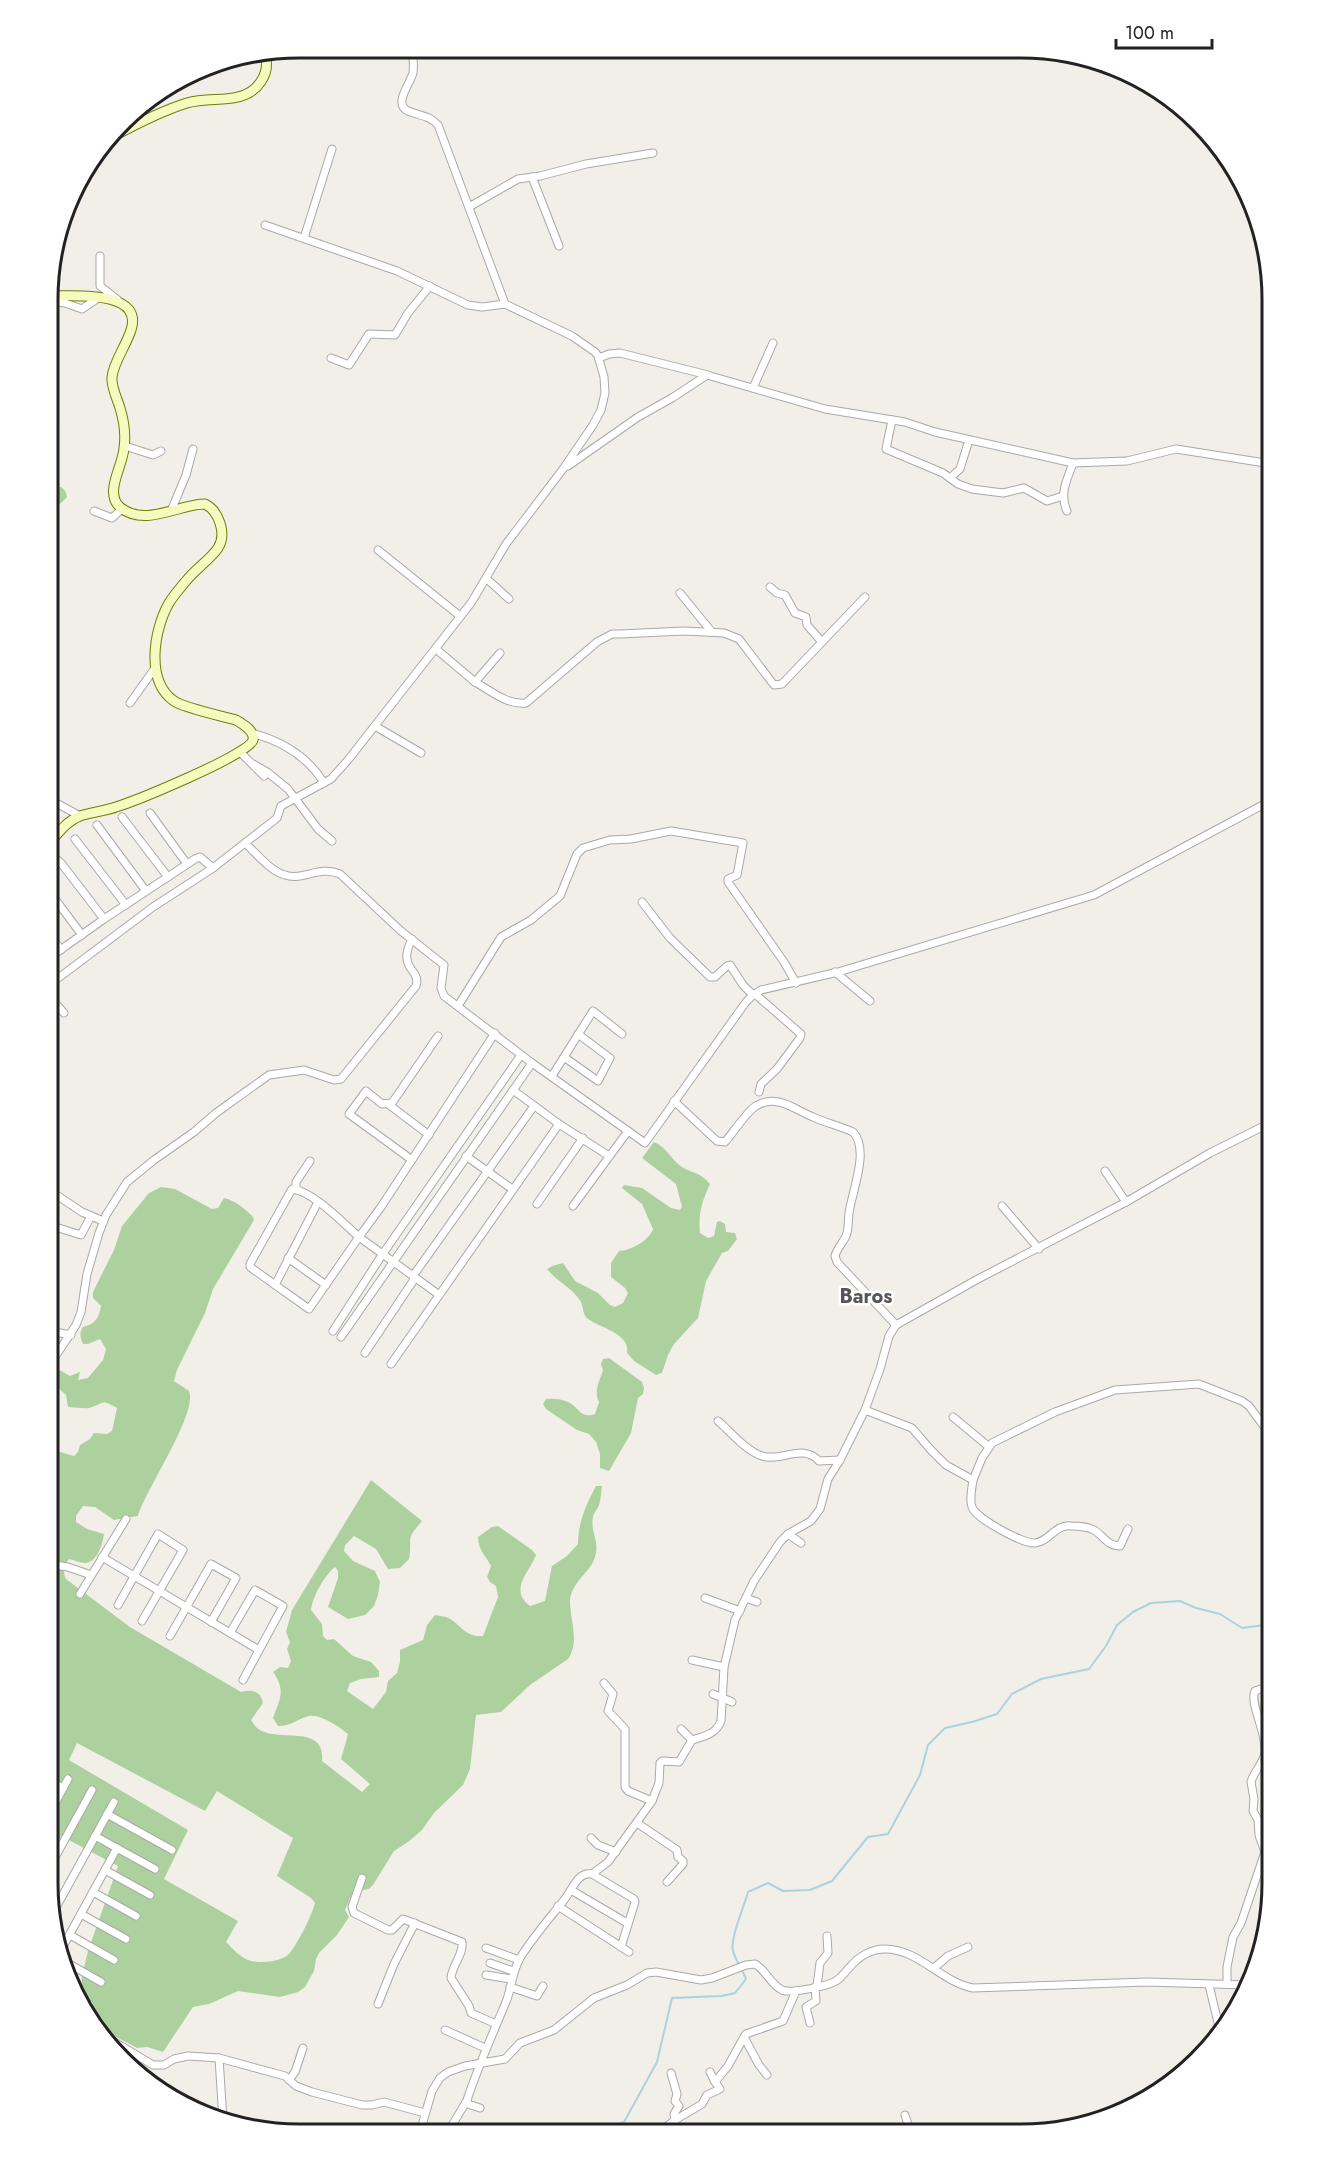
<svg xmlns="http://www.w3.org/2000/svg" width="1320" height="2182" viewBox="0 0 1320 2182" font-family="Jost,sans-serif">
	<rect width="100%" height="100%" fill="#f2efe9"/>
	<g fill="#add19e" fill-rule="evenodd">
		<path d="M55 485C63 487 66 490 67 497L50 514V487Z"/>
		<path d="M654 1142C668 1148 671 1160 682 1167 694 1174 700 1172 710 1184 702 1201 698 1214 700 1233L708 1238 714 1236 717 1222 720 1221 725 1224 726 1232 735 1233 737 1239 728 1251 722 1253 706 1281 698 1318 674 1344 668 1355 662 1373 656 1375 634 1361 627 1353C631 1334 600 1328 588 1319 582 1315 584 1307 581 1302 573 1288 556 1281 547 1269L552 1266 563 1263 575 1281 598 1293 610 1305 615 1307 623 1303 628 1293 625 1288 611 1277V1263L619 1251C630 1251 650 1240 653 1229L642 1204 622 1188 624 1185 642 1188 671 1208 680 1210 682 1207 676 1184 642 1158Z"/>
		<path d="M161 1187 175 1189 212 1209 218 1208 224 1198C234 1200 246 1209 253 1217L254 1220 213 1289 205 1313 177 1370 174 1381 189 1391C198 1413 146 1489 138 1516L114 1520 95 1507 83 1506 76 1516V1522L87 1529 104 1534C103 1543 97 1563 85 1563 80 1563 74 1560 69 1559 64 1566 62 1570 66 1579L130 1627 241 1692C252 1689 261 1691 263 1703L251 1720C253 1723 256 1728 260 1730 280 1742 326 1724 322 1761L362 1792 370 1784 341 1759 348 1734C339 1727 321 1714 309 1716 297 1719 292 1726 278 1726L273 1718C280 1699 286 1690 273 1672L280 1667 288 1668 291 1661 287 1649 290 1642 286 1632 292 1610 371 1480 422 1521C404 1542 413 1536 409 1559L400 1568 388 1569 376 1549 354 1536 345 1545 344 1551 353 1561 375 1571 380 1582 378 1595 374 1606 365 1615 348 1619 328 1607 338 1578V1571L335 1567C324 1576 313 1596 311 1610L322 1624 323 1636 327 1640 334 1639 353 1656 371 1662 379 1671V1677L361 1679 350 1683 347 1691 373 1709 386 1692 388 1681 397 1673 400 1662V1650L423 1640 427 1625 435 1615C439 1616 442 1616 446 1617 460 1622 464 1638 483 1636L498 1597 496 1586 490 1582 487 1577 491 1566C486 1556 478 1550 478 1537L492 1527 498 1526 532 1550 536 1555C530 1572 508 1589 530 1606L545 1601 552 1566 567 1556 578 1544C578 1522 586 1505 596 1486H602C601 1492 601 1500 599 1505 598 1509 594 1512 593 1517 590 1533 600 1540 595 1557 591 1572 571 1582 570 1601 570 1620 580 1642 568 1659L530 1685 501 1712 476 1715 470 1769 463 1785 434 1813 422 1830 408 1842 394 1851 373 1885 369 1889 353 1892 345 1910 349 1917 337 1935 319 1953 316 1959 314 1971 305 1987 298 1992 280 1997 238 1991 209 2004 193 2007 163 2052 147 2047 137 2048 98 2027 89 2017 81 2000 82 1976 88 1951 118 1866 61 1836 48 1861 49 1438 56 1440 57 1451 74 1456 78 1452 80 1445 90 1439 94 1433 107 1434 112 1431 117 1408C99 1398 105 1404 89 1408 83 1409 74 1407 68 1407L66 1395 49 1379 54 1367 70 1376 80 1372 78 1380 88 1378 103 1360 106 1349 100 1339 88 1344H83C80 1337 79 1333 83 1327 95 1324 99 1318 101 1306L93 1298V1292L114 1250 122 1226 149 1193ZM77 1743 205 1811 217 1791 293 1838 277 1876 311 1898 315 1903C311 1917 298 1943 289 1954 281 1962 259 1964 248 1960 240 1957 232 1948 226 1942L238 1921 164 1879 188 1830 69 1760Z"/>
		<path d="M609 1358 642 1382 644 1388 643 1394 638 1398 631 1433 609 1471 600 1468V1454L596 1442 589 1434 577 1430 546 1409 543 1404 546 1399C552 1398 564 1399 570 1403 580 1409 581 1419 595 1414L599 1402C593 1391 600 1381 603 1370L601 1364 603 1359Z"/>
	</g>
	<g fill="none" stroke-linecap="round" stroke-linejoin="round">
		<g stroke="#aad3df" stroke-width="2">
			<path d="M739 1965C737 1961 734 1955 733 1951 730 1938 744 1907 748 1892L768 1883 783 1891 810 1890 832 1881 868 1837 888 1834 920 1775 928 1745 945 1728 972 1722 997 1714 1012 1694 1041 1679 1089 1669 1106 1646 1117 1625 1133 1612 1151 1603 1180 1601 1196 1608 1220 1614 1242 1628 1272 1624"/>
			<polyline points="596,2133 624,2122 657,2062 672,1998 721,1996 735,1993 746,1979 742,1970"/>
		</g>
		<g stroke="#a9a9a9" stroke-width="9">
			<g id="street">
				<polyline points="132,125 147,107 148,101"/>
				<polyline points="532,177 559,246"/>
				<polyline points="469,207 518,179 540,176 586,164 653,153"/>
				<polyline points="63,225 63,235"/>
				<polyline points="265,225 397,271 468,305 482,307 505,304"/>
				<polyline points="304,238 332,149"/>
				<polyline points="100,256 100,286 118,300"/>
				<polyline points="50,301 65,303 82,309 98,298"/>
				<polyline points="331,358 349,365 369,334 395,335 408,313 430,286"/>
				<polyline points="599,358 609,354 620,353 708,375"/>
				<polyline points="753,388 773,343"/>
				<polyline points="892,420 886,449 943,473 958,484 972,489 1003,493 1024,488 1047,501 1063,496"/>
				<polyline points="125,446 153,455 161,451"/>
				<polyline points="568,466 638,417 672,398 707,375 825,409 905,422 935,432 1073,463 1127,461 1176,449 1272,464"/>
				<polyline points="950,478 960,469 969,440"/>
				<polyline points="94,511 112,518 122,509"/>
				<polyline points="171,511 186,475 193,449"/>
				<path d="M1067 511C1059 494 1067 480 1073 463"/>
				<polyline points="378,550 460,616"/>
				<polyline points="487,579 509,599"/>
				<polyline points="770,587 777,593 785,595 795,613 806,617 807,625 821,641"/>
				<polyline points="680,593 711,631"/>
				<polyline points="436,649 475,682 500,653"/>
				<path d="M475 682C491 691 507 705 526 703L597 642 612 634H620L684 631 724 633 739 639 774 685 782 684 865 597"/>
				<polyline points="130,703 155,668"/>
				<polyline points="375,726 421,753"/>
				<path d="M252 733C282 741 308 757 324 783"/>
				<polyline points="240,752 264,776"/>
				<polyline points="253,764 267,772 288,789 318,829 332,841"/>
				<polyline points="49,799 80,816"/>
				<polyline points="150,813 187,864"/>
				<polyline points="122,817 168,877"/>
				<polyline points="97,825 146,891"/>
				<polyline points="75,839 126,905"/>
				<path d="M245 843 277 818 281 806 331 779 348 760 471 603 506 544 563 469 593 425 601 410 605 393 604 377 598 356 595 352 572 336 505 304 438 125C429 115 420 116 408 111 393 104 410 84 413 73 414 65 413 56 412 48"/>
				<polyline points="49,852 61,863 104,919"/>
				<polyline points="49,891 82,935"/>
				<polyline points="642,902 670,938 710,977 715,977 727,966 730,965 743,985 753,995"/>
				<polyline points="49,933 61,950"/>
				<polyline points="49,958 104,919 195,859 200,857 213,868"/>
				<polyline points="835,972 870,1001"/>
				<path d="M49 985 153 907 213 868 245 843C256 853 270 871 285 875 304 881 319 865 340 874L401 931 444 965 441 988 444 996 532 1063 645 1143 746 1002 753 995 761 990 838 972 1094 895 1272 800"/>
				<polyline points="755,994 801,1034 800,1038 777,1069 761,1084 759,1092"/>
				<polyline points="49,996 64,1013"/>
				<polyline points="458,1006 501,937 531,920 560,896 577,854 583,848 610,840 631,839 671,831 743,843 737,875 728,879 728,882 784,962 796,983"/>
				<polyline points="564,1057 598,1081 610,1058 578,1034"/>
				<polyline points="552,1076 593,1011 622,1034"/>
				<polyline points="513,1090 559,1124 609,1156"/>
				<path d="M674 1101 717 1141 725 1142C732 1134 748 1110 756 1106 777 1093 795 1110 813 1117 826 1123 840 1126 853 1132 870 1150 852 1191 849 1213 848 1220 849 1229 846 1236 843 1243 837 1248 835 1256L837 1262 896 1325"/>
				<polyline points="388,1104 429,1135"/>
				<polyline points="466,1156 512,1189"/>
				<polyline points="412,1160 349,1114 366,1091 382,1104 392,1103 438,1036"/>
				<polyline points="1105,1171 1126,1202"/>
				<polyline points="296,1189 296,1182 310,1161"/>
				<polyline points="49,1190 82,1212 103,1221"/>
				<polyline points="537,1204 583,1138"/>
				<polyline points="573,1206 628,1131"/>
				<polyline points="1002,1206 1039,1249"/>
				<polyline points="49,1225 81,1235 91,1216"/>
				<polyline points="288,1258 326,1285"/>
				<polyline points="413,1276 534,1106"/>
				<polyline points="275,1285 318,1202"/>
				<path d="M438 1294 359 1237 309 1309 250 1267V1264L292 1189C313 1191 343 1223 359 1237L381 1207 495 1033"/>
				<polyline points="49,1331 71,1335"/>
				<polyline points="333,1331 382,1255 521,1055"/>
				<polyline points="341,1337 532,1063"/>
				<polyline points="365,1353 415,1278"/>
				<polyline points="391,1364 559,1124"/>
				<path d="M49 1366 76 1325 81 1312 87 1274 99 1233 106 1215 127 1182 154 1160 194 1132 216 1113 269 1075 304 1070 334 1080 341 1079 416 986C420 973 408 971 407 959 406 953 409 945 412 939"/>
				<path d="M865 1410 912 1428 930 1449 946 1465 973 1480C972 1488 969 1499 972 1507 975 1518 1023 1544 1035 1543 1049 1542 1055 1524 1071 1526 1078 1526 1088 1527 1094 1530 1104 1536 1107 1546 1120 1546L1128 1529"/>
				<polyline points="953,1417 988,1446"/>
				<path d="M718 1421C731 1432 746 1451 762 1456 782 1462 803 1443 819 1461L840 1460"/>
				<polyline points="973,1480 982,1458 992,1443 1055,1412 1115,1390 1199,1384 1242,1401 1249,1406 1266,1429 1272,1432"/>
				<polyline points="788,1534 801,1543"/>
				<polyline points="102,1557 259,1650"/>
				<polyline points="48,1564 68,1567 91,1575"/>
				<polyline points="80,1594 126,1519"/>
				<polyline points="705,1598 740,1611"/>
				<polyline points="746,1598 757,1602"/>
				<polyline points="118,1605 158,1534 183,1550 142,1621"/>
				<polyline points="230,1633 255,1590 283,1606 243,1680"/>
				<polyline points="170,1636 211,1564 236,1578 211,1622"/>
				<polyline points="692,1660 724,1667"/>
				<polyline points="604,1683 613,1694 608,1711 625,1729 625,1787 628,1791 652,1801"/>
				<polyline points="713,1694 732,1702"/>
				<polyline points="681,1729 692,1740"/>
				<polyline points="48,1780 63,1788"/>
				<polyline points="107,1814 172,1850"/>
				<polyline points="48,1816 68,1779"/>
				<polyline points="637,1823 677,1850 678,1857 683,1861 683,1864 667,1882"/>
				<polyline points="95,1836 155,1869"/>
				<polyline points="591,1838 598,1845 616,1852"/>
				<polyline points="48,1870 92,1790"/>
				<polyline points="105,1870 150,1895"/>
				<polyline points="592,1874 634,1899 635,1902 621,1947"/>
				<path d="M362 1878 352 1907 354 1913 388 1930H392L403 1919 462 1942C464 1954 452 1965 451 1978L469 2006 471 2013 496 2024"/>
				<polyline points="571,1890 627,1923"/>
				<polyline points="93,1892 136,1916"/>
				<polyline points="558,1906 629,1952"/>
				<polyline points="54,1911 114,1802"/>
				<polyline points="81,1914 126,1939"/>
				<polyline points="70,1935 114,1960"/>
				<polyline points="486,1948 519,1960"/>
				<polyline points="61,1950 117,1848"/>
				<polyline points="64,1961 101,1982"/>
				<polyline points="490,1963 513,1971"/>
				<polyline points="934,1968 948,1956 968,1947"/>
				<polyline points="486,1975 511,1979"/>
				<path d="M1227 1984V1967L1233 1937 1241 1923 1265 1852 1259 1835 1258 1820 1253 1811 1254 1799 1251 1782C1254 1771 1264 1763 1265 1752 1267 1733 1249 1703 1255 1691L1272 1685"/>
				<polyline points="1209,1985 1221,2035"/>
				<polyline points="817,1986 820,1963 828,1953 827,1936"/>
				<polyline points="510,1987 537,1996 543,1986"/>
				<polyline points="79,1999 89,2004"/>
				<polyline points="378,2004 394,1964 415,1923"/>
				<polyline points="810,2023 806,2007 816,2001 815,1987"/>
				<polyline points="445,2030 485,2048"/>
				<polyline points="98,2032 153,2065 164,2065 174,2059 188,2056 219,2058 285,2076 296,2086 312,2092 362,2105 372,2105 384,2102 425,2113"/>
				<polyline points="744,2037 746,2034 783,2021 796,1991"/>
				<polyline points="219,2058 223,2120"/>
				<polyline points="710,2072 715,2082 728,2066 744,2037 759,2065 767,2075"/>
				<polyline points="671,2073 677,2094 675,2101 679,2106 674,2114 675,2120"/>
				<polyline points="289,2080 295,2072 303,2048"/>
				<path d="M480 2108 468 2104 467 2100C478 2067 492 2035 506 2002 512 1987 512 1972 520 1958 533 1937 549 1919 564 1900 573 1889 577 1872 592 1874L608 1862 652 1801 659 1783 660 1763 662 1761 679 1762 692 1740C705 1736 716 1734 721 1721L724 1667 735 1620 754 1581 780 1542 788 1534 811 1521 820 1509 828 1479 840 1460 865 1410 880 1369 889 1336 896 1325 978 1279 1126 1202 1210 1153 1272 1122"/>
				<polyline points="905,2115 911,2134"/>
				<path d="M420 2132 432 2091 440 2078 448 2072 465 2066 505 2059 520 2043 554 2030 594 1998 627 1985 647 1973 656 1972 701 1980 712 1978 746 1965 755 1964C766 1970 771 1985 782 1990 790 1994 828 1986 836 1981 841 1978 845 1972 849 1968 858 1957 871 1949 885 1949 919 1949 941 1982 973 1988L1147 1982 1247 1985"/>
				<polyline points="448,2132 466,2102"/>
				<polyline points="658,2133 675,2120 702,2104 707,2095 720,2089 715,2082"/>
			</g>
		</g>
		<g stroke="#707d05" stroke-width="11">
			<g id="secondary">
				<path d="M114 136C138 123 161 111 187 103 205 98 222 101 238 97 257 93 271 74 265 55"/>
				<path d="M49 844C58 833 67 821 80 816 92 812 105 811 116 807 135 801 249 755 253 740 255 731 243 724 236 720 222 716 184 708 174 701 145 681 154 629 169 603 174 595 180 588 186 581 195 569 210 560 218 548 227 534 219 511 205 504 179 504 146 527 121 508 103 494 123 466 124 448 126 434 124 421 120 408 117 398 111 387 112 377 114 361 126 346 131 330 144 290 74 296 50 296"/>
			</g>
		</g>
		<use href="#street" stroke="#fff" stroke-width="7"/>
		<use href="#secondary" stroke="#f7fabf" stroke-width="9"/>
	</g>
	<g text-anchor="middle" stroke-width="5" stroke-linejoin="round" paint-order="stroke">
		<g font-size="20" font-weight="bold" fill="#555" stroke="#fff">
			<text x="866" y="1303">Baros</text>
		</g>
	</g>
	<path d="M0 0H1320V2182H0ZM299 58H1021A241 241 0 0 1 1262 299V1883A241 241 0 0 1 1021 2124H299A241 241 0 0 1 58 1883V299A241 241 0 0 1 299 58Z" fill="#fff" fill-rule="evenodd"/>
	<path fill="none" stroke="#222" stroke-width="3" d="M299 58H1021A241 241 0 0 1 1262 299V1883A241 241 0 0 1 1021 2124H299A241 241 0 0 1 58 1883V299A241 241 0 0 1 299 58Z"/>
	<path d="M1116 39v9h96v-9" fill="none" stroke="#222222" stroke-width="3"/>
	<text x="1125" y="39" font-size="18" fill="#222222" stroke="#ffffff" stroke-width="4.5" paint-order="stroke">100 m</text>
</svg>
